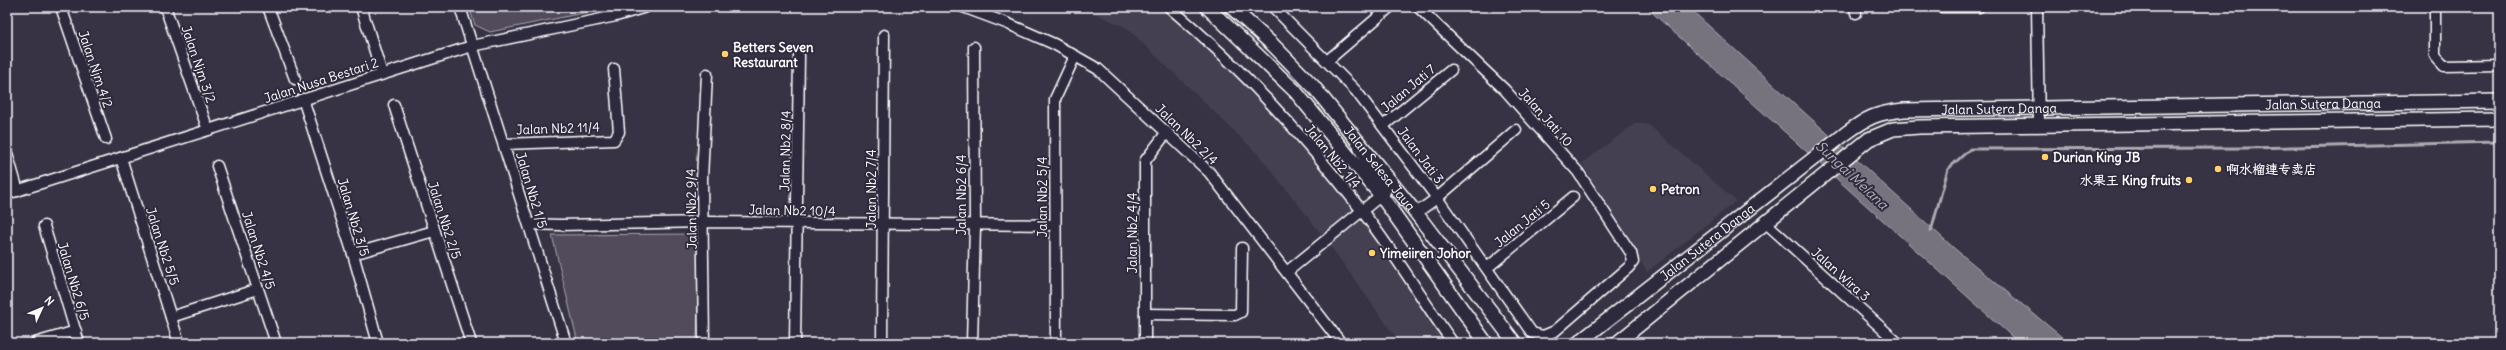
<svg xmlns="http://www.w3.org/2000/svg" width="2506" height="350" viewBox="0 0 2506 350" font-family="Delius,'LXGW WenKai TC',sans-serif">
	<rect width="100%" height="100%" fill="#373345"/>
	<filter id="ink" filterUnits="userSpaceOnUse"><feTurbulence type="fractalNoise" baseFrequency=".025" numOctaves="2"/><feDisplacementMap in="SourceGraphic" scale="8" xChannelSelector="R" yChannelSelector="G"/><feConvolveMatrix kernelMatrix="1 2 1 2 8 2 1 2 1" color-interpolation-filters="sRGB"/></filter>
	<g filter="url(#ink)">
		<g fill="#444051">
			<polygon points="1081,7 1164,7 1186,26 1254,92 1307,148 1363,218 1448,343 1400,343 1324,237 1258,154 1127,28"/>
			<polygon points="1636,123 1649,125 1736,201 1647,272 1582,163"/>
		</g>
		<g fill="#514c5c" stroke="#a8a6ae">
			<polygon points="469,7 613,7 490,32 475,25"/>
			<polygon points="699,234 697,343 578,343 552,235"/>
		</g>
		<polygon fill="#76737f" stroke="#adabb2" points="1646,7 1688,7 1955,249 2069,343 2019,343"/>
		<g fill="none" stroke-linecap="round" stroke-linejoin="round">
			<polyline stroke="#adabb2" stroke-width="3" points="1931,231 1948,169 1970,149 2247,148 2499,142"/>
			<g stroke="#fff" stroke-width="13">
				<g id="minor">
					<polyline points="61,7 106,139"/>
					<polyline points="165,7 208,130"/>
					<polyline points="268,7 295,79"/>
					<polyline points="361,7 382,74"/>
					<polyline points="460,7 566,343"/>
					<polyline points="963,7 1006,23 1054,44 1098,69 1209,172 1341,343"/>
					<path d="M1169 7C1241 67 1305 137 1362 211 1395 253 1422 300 1453 343"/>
					<polyline points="1273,7 1356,91 1437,198 1532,333 1543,336 1555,331 1629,267 1633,262 1631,253 1578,172 1505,90 1418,7"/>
					<polyline points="1855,7 1856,13"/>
					<polyline points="1941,7 1979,7"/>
					<polyline points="2037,7 2039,125"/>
					<polyline points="2435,7 2435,56 2444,66 2499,65"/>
					<polyline points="1327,61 1390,7"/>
					<polyline points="303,99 353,254 378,343"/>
					<polyline points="394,105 471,343"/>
					<polyline points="1383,126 1451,70"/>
					<polyline points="504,144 614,140 619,132 614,69"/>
					<polyline points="7,153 18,191"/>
					<polyline points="121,158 179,343"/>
					<polyline points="217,166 276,343"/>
					<polyline points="7,194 472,46 616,16 646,7"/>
					<polyline points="1416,213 1437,198 1516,130"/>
					<polyline points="1766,223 1898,343"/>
					<polyline points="529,224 560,225 704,222 1055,225"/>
					<polyline points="44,226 79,343"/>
					<polyline points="353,254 434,231"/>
					<polyline points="1487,268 1573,197"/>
					<polyline points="1288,271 1385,192 1385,188 1365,160 1359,148"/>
					<polyline points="1145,314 1235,315 1241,312 1242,248"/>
					<polyline points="171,317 258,289"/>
					<polyline points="35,343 76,331"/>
					<polyline points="704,343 702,179 707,74"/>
					<polyline points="795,343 799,56"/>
					<polyline points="882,343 884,35"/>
					<polyline points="972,343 975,225 974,47"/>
					<polyline points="1056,343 1055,99 1075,56"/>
					<polyline points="1145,343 1145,161 1167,132"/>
				</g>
			</g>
			<g stroke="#fff" stroke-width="16">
				<g id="major">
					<polyline points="1207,7 1295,91 1382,197 1486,343"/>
					<path id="s1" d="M1231 7 1273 45 1313 86 1416 213 1515 343"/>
					<path id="s2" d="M1578 343 1845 134C1868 117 1876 113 1904 110L2499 101"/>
					<polyline points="1617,343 1869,139 1893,129 1919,127 2499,119"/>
				</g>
			</g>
			<use href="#minor" stroke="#2f2a3d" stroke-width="10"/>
			<use href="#major" stroke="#2f2a3d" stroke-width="13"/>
		</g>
	</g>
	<g fill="#ffd166" stroke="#2f2a3d" stroke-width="1.5">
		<circle cx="725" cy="54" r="4"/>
		<circle cx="2045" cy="157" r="4"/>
		<circle cx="2218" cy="169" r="4"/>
		<circle cx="2189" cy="180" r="4"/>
		<circle cx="1653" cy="189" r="4"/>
		<circle cx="1372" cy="253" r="4"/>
	</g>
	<g text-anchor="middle" stroke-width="4" stroke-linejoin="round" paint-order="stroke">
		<g font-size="13" font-weight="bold" fill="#fff" stroke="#2f2a3d" text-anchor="start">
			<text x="733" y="52">Betters Seven<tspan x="733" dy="15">Restaurant</tspan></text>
			<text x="2053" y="162">Durian King JB</text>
			<text x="2226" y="174">啊水榴連专卖店</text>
			<text x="2181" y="185" text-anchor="end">水果王 King fruits</text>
			<text x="1661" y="194">Petron</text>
			<text x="1380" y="258">Yimeiiren Johor</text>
		</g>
		<g font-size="13" fill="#fff" stroke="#2f2a3d">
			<text transform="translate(199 64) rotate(71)" y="5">Jalan Njm 3/2</text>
			<text transform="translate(96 69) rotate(71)" y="5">Jalan Njm 4/2</text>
			<text transform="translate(321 80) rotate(-18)" y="5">Jalan Nusa Bestari 2</text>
			<text transform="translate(1408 88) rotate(-40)" y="5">Jalan Jati 7</text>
			<text dy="5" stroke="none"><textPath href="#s2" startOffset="823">Jalan Sutera Danga</textPath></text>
			<text dy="5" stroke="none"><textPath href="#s2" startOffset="499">Jalan Sutera Danga</textPath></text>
			<text transform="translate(1546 117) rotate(48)" y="5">Jalan Jati 10</text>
			<text transform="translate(558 128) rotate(-2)" y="5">Jalan Nb2 11/4</text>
			<text transform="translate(1187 134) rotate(44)" y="5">Jalan Nb2 2/4</text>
			<text transform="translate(785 151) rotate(-89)" y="5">Jalan Nb2 8/4</text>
			<text transform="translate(1421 155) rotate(53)" y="5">Jalan Jati 3</text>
			<text transform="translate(1333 156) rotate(50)" y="5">Jalan Nb2 1/4</text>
			<text dy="5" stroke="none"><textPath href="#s1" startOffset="220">Jalan Selesa Jaya</textPath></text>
			<text transform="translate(871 189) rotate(-90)" y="5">Jalan Nb2 7/4</text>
			<text transform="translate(532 190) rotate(73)" y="5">Jalan Nb2 1/5</text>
			<text transform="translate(961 195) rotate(-90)" y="5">Jalan Nb2 6/4</text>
			<text transform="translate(1042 197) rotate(-90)" y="5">Jalan Nb2 5/4</text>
			<text transform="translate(691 209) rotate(-91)" y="5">Jalan Nb2 9/4</text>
			<text transform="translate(792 210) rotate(1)" y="5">Jalan Nb2 10/4</text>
			<text transform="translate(354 217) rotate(73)" y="5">Jalan Nb2 3/5</text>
			<text transform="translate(445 220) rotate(72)" y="5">Jalan Nb2 2/5</text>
			<text transform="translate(1522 223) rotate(-39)" y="5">Jalan Jati 5</text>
			<text transform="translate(1132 233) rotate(-90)" y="5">Jalan Nb2 4/4</text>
			<text dy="5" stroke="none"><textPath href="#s2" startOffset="164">Jalan Sutera Danga</textPath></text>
			<text transform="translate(163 246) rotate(72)" y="5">Jalan Nb2 5/5</text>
			<text transform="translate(259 250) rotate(72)" y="5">Jalan Nb2 4/5</text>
			<text transform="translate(1841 274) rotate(42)" y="5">Jalan Wira 3</text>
			<text transform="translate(74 281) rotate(73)" y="5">Jalan Nb2 6/5</text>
		</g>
		<g font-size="14" font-style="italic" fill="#b4b2b9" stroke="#2f2a3d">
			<text transform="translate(1852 175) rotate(43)" y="5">Sungai Melana</text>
		</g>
	</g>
	<rect width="2506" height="350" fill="none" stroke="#2f2a3d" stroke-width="24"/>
	<rect x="12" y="12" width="2482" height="326" fill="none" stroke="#fff" stroke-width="1.5" filter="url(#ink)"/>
	<g transform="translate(42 308) rotate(46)" stroke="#2f2a3d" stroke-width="3" paint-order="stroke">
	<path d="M0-3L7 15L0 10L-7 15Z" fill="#ffffff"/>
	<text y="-6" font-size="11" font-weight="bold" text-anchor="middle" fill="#ffffff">N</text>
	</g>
</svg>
